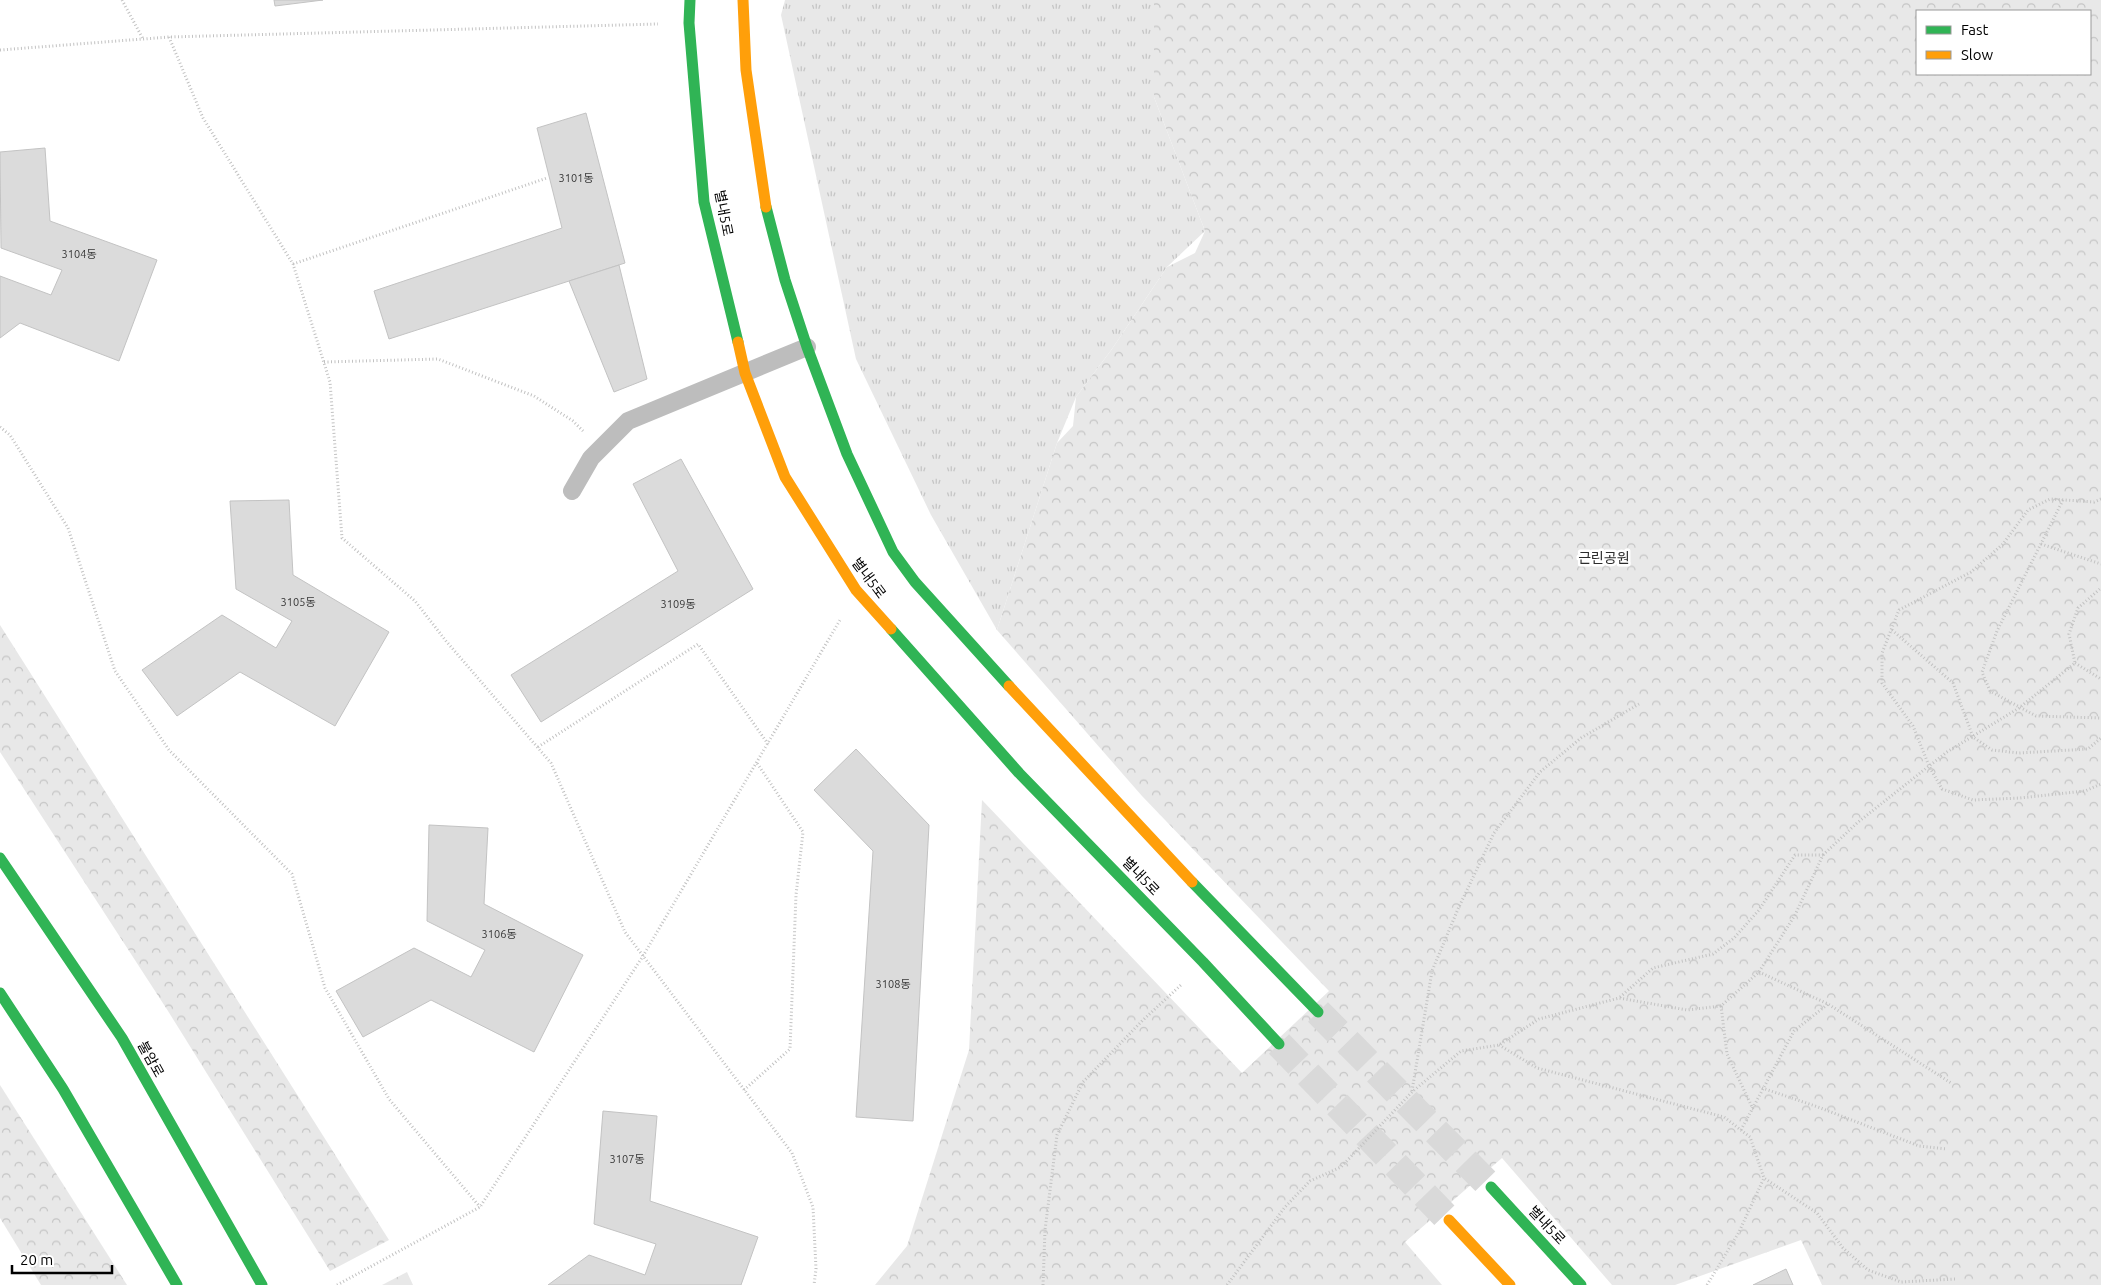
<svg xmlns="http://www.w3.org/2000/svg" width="2101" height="1285" viewBox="0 0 2101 1285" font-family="Ubuntu,'Noto Sans KR',sans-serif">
	<defs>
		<pattern id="grass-tufts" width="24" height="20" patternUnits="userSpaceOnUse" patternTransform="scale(1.25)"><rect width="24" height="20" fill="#e8e8e8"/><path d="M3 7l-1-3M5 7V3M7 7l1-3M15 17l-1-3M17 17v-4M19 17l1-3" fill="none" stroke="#c5c5c5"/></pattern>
		<pattern id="forest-crowns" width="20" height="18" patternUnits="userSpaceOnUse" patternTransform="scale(1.25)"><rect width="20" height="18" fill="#e8e8e8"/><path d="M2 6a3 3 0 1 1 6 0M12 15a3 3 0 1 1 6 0" fill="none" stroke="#c5c5c5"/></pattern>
	</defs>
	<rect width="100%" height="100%" fill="#fff"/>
	<polygon fill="url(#grass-tufts)" points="785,0 1154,0 1154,97 1205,231 1167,267 1112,349 1076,397 1057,443 997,630 931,515 856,359 781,15"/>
	<g fill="url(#forest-crowns)" fill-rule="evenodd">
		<path d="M1154 0H2101V1285H1822L1801 1240 1675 1285H1612L1502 1158 1405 1242 1442 1285H875L907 1246 969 1050 982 800 1242 1073 1329 991 1142 796 997 630 1057 443 1073 426 1076 397 1112 349 1167 267 1195 253 1205 231 1154 97ZM1917 11H2090V74H1917Z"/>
		<polygon points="0,625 389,1240 330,1271 168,1011 0,752"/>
		<polygon points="0,1085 127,1285 41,1285 0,1218"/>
		<polygon points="407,1272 413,1285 382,1285"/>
	</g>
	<g fill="#dbdbdb" stroke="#c3c3c3">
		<polygon points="274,0 323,0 275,6"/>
		<polygon points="586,113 625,263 389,339 374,291 562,228 537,128"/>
		<polygon points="45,148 50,221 157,260 119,361 20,323 0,338 0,276 51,295 62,270 1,248 0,152"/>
		<polygon points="619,265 647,379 614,392 569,281"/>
		<polygon points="681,459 753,589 541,722 511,675 678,571 633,484"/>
		<polygon points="289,500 293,575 389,632 335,726 240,672 177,716 142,670 222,615 276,648 292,621 236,589 230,501"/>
		<polygon points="856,749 929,825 913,1121 856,1117 873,851 814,790"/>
		<polygon points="429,825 488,828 484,904 583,955 534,1052 431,1000 363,1037 336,991 414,948 471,977 485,950 427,921"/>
		<polygon points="603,1111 657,1116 650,1201 758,1237 741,1285 548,1285 589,1255 645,1275 656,1244 594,1224"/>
		<polygon points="1786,1269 1793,1285 1753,1285"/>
	</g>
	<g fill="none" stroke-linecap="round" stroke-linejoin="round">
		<g stroke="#d9d9d9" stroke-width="28" stroke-dasharray="28 14" stroke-linecap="butt">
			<polyline points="1318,1012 1491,1187"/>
			<polyline points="1279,1044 1449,1220"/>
		</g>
		<g stroke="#c2c2c2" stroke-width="3" stroke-dasharray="1 2.5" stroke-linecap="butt">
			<polyline points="122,0 143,39"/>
			<polyline points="169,37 203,118 293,264 330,382 342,538 415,601 446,641 551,763 625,932 792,1153 813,1207 816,1269 814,1285"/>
			<polyline points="0,50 169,37 658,24"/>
			<polyline points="293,264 547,178"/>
			<polyline points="324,362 438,359 534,396 573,421 583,431"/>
			<polyline points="0,427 10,435 68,528 115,671 169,750 292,874 325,988 389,1099 480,1207"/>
			<polyline points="2101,499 2094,502 2050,499 2028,510 2003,544 1971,572 1899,610 1882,653 1882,683 1913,726 1929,766 1942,789 1973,800 2020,798 2085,791 2101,784"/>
			<polyline points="2063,500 1997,631 1982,672 1990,691 2036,716 2101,718"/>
			<polyline points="2041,544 2101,564"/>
			<polyline points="1892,630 1953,683 1973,737 1992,750 2019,753 2088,749 2101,738"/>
			<polyline points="2075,663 2101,679"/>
			<polyline points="538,747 698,644 768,744"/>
			<polyline points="1823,855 1857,823 1929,766 1947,752 2019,708 2075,663 2069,634 2078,608 2101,588"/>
			<polyline points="1759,972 1828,1004 1951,1083"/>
			<polyline points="1721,1006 1727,1054 1752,1107"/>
			<polyline points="1499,1045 1537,1068 1724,1117 1750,1137 1764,1178 1817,1213 1843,1248 1868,1270 1901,1282 1955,1279"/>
			<polyline points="1762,1088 1818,1107 1919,1146 1947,1149"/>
			<polyline points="744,1090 790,1049 796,895 803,832 757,763"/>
			<polyline points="1412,1091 1432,971 1458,909 1494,833 1540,772 1581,738 1639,704"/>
			<polyline points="1741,1130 1794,1031 1828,1004"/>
			<polyline points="337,1285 480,1207 643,956 840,620"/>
			<polyline points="1043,1285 1045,1230 1057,1135 1083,1082 1143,1020 1182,984"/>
			<polyline points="1227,1285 1285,1207 1310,1181 1341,1167 1412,1092 1461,1051 1499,1045 1539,1019 1619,998 1687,1010 1721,1006 1759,972 1795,915 1823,855 1795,855 1759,910 1734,938 1713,954 1653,968 1619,998"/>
			<polyline points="1707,1285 1739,1232 1764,1178"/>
		</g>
		<polyline stroke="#bdbdbd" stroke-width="18" points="572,491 591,458 628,421 807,347"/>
		<g stroke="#30b455" stroke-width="11">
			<polyline points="690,0 689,23 704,202 738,342"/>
			<polyline points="766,207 785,280 807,347 847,454 893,552 915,582 1009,686"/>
			<polyline points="891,629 1019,773 1203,962 1279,1044"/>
			<polyline points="0,858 122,1038 262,1285"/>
			<polyline points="1192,882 1318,1012"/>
			<polyline points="0,993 63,1089 177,1285"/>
			<polyline points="1491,1187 1581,1285"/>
		</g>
		<g stroke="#ff9f0a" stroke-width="11">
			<polyline points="743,0 746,70 766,207"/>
			<polyline points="738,342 745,373 785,477 856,590 891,629"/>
			<polyline points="1009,686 1192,882"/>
			<polyline points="1449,1220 1510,1285"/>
		</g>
	</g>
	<g text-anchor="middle" stroke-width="5" stroke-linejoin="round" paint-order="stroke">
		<g font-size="11" fill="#373737">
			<text x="576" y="182">3101동</text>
			<text x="79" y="258">3104동</text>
			<text x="298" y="606">3105동</text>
			<text x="678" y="608">3109동</text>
			<text x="499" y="938">3106동</text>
			<text x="893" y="988">3108동</text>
			<text x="627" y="1163">3107동</text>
		</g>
		<g font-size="14" fill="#000" stroke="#fff">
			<text transform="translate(724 213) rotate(79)" y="5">별내5로</text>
			<text transform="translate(869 578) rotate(53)" y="5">별내5로</text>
			<text transform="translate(1141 876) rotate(46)" y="5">별내5로</text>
			<text transform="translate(151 1059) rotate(61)" y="5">불암로</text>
			<text transform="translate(1547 1225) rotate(47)" y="5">별내5로</text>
		</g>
		<g font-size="14" fill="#2c2c2c" stroke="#fff">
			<text x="1604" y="563">근린공원</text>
		</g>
	</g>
	<rect x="1916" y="10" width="175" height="65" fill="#ffffff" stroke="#999999"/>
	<rect x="1926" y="26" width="25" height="8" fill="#30b455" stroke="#999999"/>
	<text x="1961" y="35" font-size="15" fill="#000000">Fast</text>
	<rect x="1926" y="51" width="25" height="8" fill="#ff9f0a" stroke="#999999"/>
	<text x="1961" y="60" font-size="15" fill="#000000">Slow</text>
	<path d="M12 1265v8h100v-8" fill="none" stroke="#000000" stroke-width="2.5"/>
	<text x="20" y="1265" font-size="15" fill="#000000" stroke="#ffffff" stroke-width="4" paint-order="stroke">20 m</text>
</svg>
